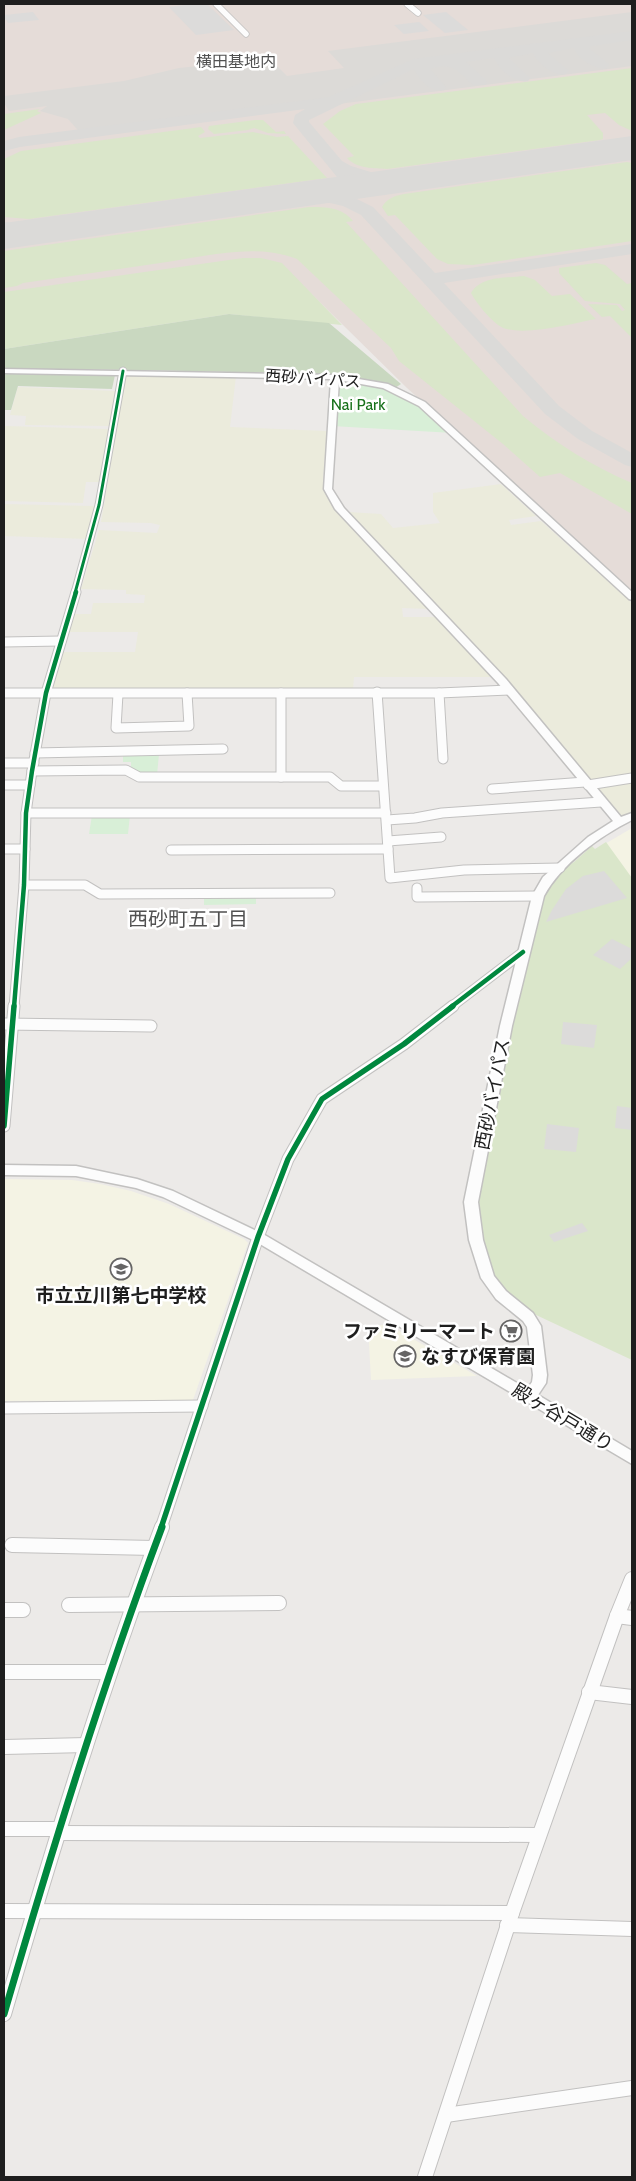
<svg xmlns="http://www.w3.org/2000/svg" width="636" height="2181" viewBox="0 0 636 2181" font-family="Cabin,'Noto Sans JP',sans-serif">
	<rect width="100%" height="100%" fill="#eceae8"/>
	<g fill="#f4f3e4">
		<polygon points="632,828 632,883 598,848"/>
		<polygon points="4,1179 72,1180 100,1184 131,1191 169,1204 244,1239 248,1243 193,1400 4,1401"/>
		<polygon points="368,1325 389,1325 477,1376 371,1380"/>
	</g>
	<polygon fill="#e5dcd8" points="4,4 632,4 632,591 407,388 280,263 4,303"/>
	<polygon fill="#dcdad7" points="632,12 632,66 84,137 68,119 40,111 47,106 9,111 4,103 4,96 124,81 179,68 269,58 287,76 344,68 328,51"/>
	<g fill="#ebebdc">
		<polygon points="126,374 236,376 230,427 327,431 323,480 328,497 338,511 430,609 402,608 403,617 438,617 493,677 354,677 353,689 51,688 62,652 135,652 138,632 67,632 73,614 91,614 93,603 144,603 145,595 126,594 126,590 81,589 99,530 157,533 160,525 151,523 101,522"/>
		<polygon points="18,387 115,391 109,426 25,425 26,416 10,415"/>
		<polygon points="4,426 109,429 99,482 86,482 83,503 4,501"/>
		<polygon points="501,484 536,516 509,520 511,525 541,521 632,603 632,816 619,822 505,680 348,512 381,514 393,528 440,523 433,512 433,493"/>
		<polygon points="4,504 93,506 95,508 88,539 4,536"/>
	</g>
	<g fill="#dae6ca">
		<path d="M632 68V131L619 125 605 113 587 115 603 133V139L600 140 387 169C374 168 357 169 347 158L354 156 323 124 340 111 356 104Z"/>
		<polygon points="40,109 37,111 41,113 4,130 4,114"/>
		<polygon points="255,120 263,120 276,132 284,131 286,134 268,133 254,128 248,130 214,134 208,129 209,126"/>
		<polygon points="201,127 205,132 198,136 200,138 253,132 277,137 288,136 327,178 29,219 4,217 4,159 21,151"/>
		<path d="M627 162 632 163V241L473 265 448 264 437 259 395 215 388 216 382 207C387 198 395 196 404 194Z"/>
		<path d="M309 207C326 207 342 207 353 221L346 222 523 416C557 444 592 466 632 483V514L560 473 540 477 503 444 399 361 391 348 297 259C254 242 204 257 160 263 115 270 69 276 23 283L17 286 4 288V251Z"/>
		<polygon points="243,258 261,258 282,263 342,325 229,314 4,349 4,292"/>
		<polygon points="596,263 605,265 627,284 632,283 632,338 610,316 602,317 588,304 617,305 622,311 625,310 620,304 585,301 559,273 559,268"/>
		<path d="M524 276 535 280 552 296 570 294 596 319C574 323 516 339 498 325 488 317 477 304 471 293 481 276 506 278 524 276Z"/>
		<polygon points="606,842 632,878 632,1360 534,1314 519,1301 494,1287 471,1202 506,1026 547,879 574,862 592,846 595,849"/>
	</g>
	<g fill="#c9d8c0">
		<path d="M229 314 329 323 401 384 395 388C343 371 287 373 233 372 156 370 80 369 4 369V349Z"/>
		<polygon points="4,373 115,375 112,389 18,386 11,410 4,410"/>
	</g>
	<g fill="#d8efd7">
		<polygon points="335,377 366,382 411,397 453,433 332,426"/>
		<polygon points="123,754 159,754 157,775 141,776 131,769 131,762 123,762"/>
		<polygon points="92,815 130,815 128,834 89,834"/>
		<polygon points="256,897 256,904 204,905 204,898"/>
	</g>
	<g fill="#dcdbda">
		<polygon points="193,4 207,4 234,30 196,35 169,7"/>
		<polygon points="33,12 39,20 8,23 4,17 4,15"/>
		<polygon points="446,12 468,30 445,33 423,15"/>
		<polygon points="419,22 429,31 404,34 394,25"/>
		<polygon points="604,871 627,898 546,922 552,910 566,889 583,876"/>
		<polygon points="612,939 632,949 632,958 620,969 593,955"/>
		<polygon points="563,1022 597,1025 594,1048 561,1044"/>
		<polygon points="617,1106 632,1108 632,1130 615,1128"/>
		<polygon points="547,1124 579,1128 576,1152 544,1149"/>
		<polygon points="582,1223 588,1231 554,1242 549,1235"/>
	</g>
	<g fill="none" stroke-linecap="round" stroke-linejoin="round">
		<g fill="#dbdad8" fill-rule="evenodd">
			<path d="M632 31V40L593 46 589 48 610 65 607 68C597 71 576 58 574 48L548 53 569 71 566 74C555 77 538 64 533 53L512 57 509 58 530 78 528 81C515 84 499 69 494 58L466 62 485 79 487 82 485 85H473C458 71 452 61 430 69L446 87 444 90C431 93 419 80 414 69L309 120V122L342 161 351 166 374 173 421 175 424 179 421 183C400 188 375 184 354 179L355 184 346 193H334L331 189 337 183V177L293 123 295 115 305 109 20 147 4 151V141L19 137 329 97 413 59Z"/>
			<polygon points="289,191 319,191 339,194 355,198 373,207 435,273 632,244 632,254 444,283 559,406 592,431 632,453 632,467 625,465 578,439 545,414 361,215 343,206 330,203 283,200 280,196 283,192"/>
			<path d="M4 222 25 225H60L63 229 60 233C42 237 22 235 4 232Z"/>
		</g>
		<polygon fill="#dbdad8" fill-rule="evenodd" points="632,136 632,160 4,249 4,223"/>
		<g stroke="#c2c1c0" stroke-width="7">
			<g id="minor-far4">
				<polyline points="216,4 246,34"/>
				<polyline points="407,4 418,13"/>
			</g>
		</g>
		<g stroke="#c2c1c0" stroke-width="9">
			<polyline id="minor-far3" points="75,593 99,505 123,371"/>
		</g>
		<g stroke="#c2c1c0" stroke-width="11">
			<g id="minor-far2">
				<polyline points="4,642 61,641"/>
				<polyline points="377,692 390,878 464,870 560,868"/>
				<polyline points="4,693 439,693 509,690"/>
				<polyline points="281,693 281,777"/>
				<polyline points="439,693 443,759"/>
				<polyline points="118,694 116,728 189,726 187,693"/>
				<polyline points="35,753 223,749"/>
				<polyline points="4,763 34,763"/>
				<polyline points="32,771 126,770 139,777 330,777 341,786 383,786"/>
				<polyline points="4,785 30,785"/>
				<polyline points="588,785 632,778"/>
				<polyline points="492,789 585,782"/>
				<polyline points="26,813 386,813"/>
				<polyline points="387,820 415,818 442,813 601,802"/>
				<polyline points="388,841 441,837"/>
				<polyline points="4,849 25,849"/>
				<polyline points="171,850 388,849"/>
				<polyline points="24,885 85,885 100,894 330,893"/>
				<polyline points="417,888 417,897 538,896"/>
				<polyline points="14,1007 24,885 26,813 32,771 46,693 76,592"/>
				<polyline points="451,1007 523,952"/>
			</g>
		</g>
		<g stroke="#c2c1c0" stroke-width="13">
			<g id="minor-far1">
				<polyline points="4,1024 151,1026"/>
				<polyline points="4,1126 14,1006"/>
				<polyline points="4,1408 202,1406"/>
				<polyline points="161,1528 258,1237 288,1159 322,1099 404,1044 453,1006"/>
			</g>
		</g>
		<g stroke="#c2c1c0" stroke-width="16">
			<g id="minor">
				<polyline points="12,1545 154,1548"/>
				<polyline points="69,1605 279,1603"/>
				<polyline points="4,1610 23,1610"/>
				<polyline points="617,1616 632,1618"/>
				<polyline points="4,1672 110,1672"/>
				<polyline points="589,1692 632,1697"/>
				<polyline points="4,1747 86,1745"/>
				<polyline points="4,1829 58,1829"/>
				<polyline points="57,1833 539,1835"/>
				<polyline points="4,1911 512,1913"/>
				<polyline points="507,1925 632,1929"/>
				<path d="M4 2014C52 1850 102 1687 162 1527"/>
				<polyline points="446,2115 632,2088"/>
				<polyline points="425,2177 512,1913 617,1616 632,1579"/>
			</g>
		</g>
		<g stroke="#c2c1c0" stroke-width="3">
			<path id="tertiary" d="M4 369 335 375 388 384 425 402 632 592V600L629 599 419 406 383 388 339 380 332 489 344 508 506 679 621 817 632 813V820C600 836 561 864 544 896L512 1026 478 1202 483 1240 494 1276 506 1291 533 1313 541 1326 547 1375 546 1383 538 1395 632 1451V1464L253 1240 163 1197 136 1188 76 1176 4 1175V1165L76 1166 137 1179 173 1191 263 1234 527 1389 532 1382 533 1375 527 1327 523 1321 496 1299 481 1278 469 1240 464 1202 500 1026 532 896 543 877 588 837 613 821 498 683 335 509 324 489 331 379 4 373Z"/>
		</g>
		<use href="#minor-far4" stroke="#fcfcfc" stroke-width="5.5"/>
		<use href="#minor-far3" stroke="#fcfcfc" stroke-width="7"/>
		<use href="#minor-far2" stroke="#fcfcfc" stroke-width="9"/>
		<use href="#minor-far1" stroke="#fcfcfc" stroke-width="11"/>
		<use href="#minor" stroke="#fcfcfc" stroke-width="14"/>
		<use href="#tertiary" fill="#fcfcfc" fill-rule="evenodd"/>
		<g stroke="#fff" stroke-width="5">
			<polyline id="cycleway-far3" points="75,593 99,505 123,371"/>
		</g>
		<g stroke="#fff" stroke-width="7">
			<g id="cycleway-far2">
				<polyline points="14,1007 24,885 26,813 32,771 46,693 76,592"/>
				<polyline points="451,1007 523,952"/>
			</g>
		</g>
		<g stroke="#fff" stroke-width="9">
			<g id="cycleway-far1">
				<polyline points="4,1126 14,1006"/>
				<polyline points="161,1528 258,1237 288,1159 322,1099 404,1044 453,1006"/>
			</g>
		</g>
		<g stroke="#fff" stroke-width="10">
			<path id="cycleway" d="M4 2014C52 1850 102 1687 162 1527"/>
		</g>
		<use href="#cycleway-far3" stroke="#00873e" stroke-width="3"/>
		<use href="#cycleway-far2" stroke="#00873e" stroke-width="4.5"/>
		<use href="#cycleway-far1" stroke="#00873e" stroke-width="5.5"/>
		<use href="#cycleway" stroke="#00873e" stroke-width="7"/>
	</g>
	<defs>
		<g id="school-ring" transform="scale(1.125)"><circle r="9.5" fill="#fff" stroke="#666565" stroke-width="1.5"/><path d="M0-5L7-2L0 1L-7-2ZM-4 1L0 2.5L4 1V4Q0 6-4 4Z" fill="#666565"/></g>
		<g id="supermarket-ring" transform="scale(1.125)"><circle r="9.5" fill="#fff" stroke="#666565" stroke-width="1.5"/><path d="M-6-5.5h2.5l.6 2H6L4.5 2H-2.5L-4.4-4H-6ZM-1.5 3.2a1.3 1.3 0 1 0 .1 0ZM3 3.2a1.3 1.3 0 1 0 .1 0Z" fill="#666565"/></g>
	</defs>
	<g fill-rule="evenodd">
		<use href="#school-ring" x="121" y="1269"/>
		<use href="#supermarket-ring" x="511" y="1331"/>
		<use href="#school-ring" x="405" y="1356"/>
	</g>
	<g text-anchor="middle" stroke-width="5" stroke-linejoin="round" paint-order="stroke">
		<g font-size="16" fill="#515151" stroke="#fff">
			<text x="236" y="67">横田基地内</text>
		</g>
		<g font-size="16" fill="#1e1e1e" stroke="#fff">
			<text transform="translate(313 378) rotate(4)" y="6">西砂バイパス</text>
		</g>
		<g font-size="16" fill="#18711b" stroke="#fff">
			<text x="358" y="410">Nai Park</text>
		</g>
		<g font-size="19" fill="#1e1e1e" stroke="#fff">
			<text transform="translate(492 1094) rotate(-79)" y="7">西砂バイパス</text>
			<text transform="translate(563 1417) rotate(31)" y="7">殿ヶ谷戸通り</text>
		</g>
		<g font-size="19" font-weight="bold" fill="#1e1e1e" stroke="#fff">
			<text x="121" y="1302">市立立川第七中学校</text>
			<text x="495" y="1338" text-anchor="end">ファミリーマート</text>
			<text x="421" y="1363" text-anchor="start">なすび保育園</text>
		</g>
		<g font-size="20" fill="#515151" stroke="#fff">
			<text x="188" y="926">西砂町五丁目</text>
		</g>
	</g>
	<rect width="636" height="2181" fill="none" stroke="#1e1e1e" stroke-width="10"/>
</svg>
